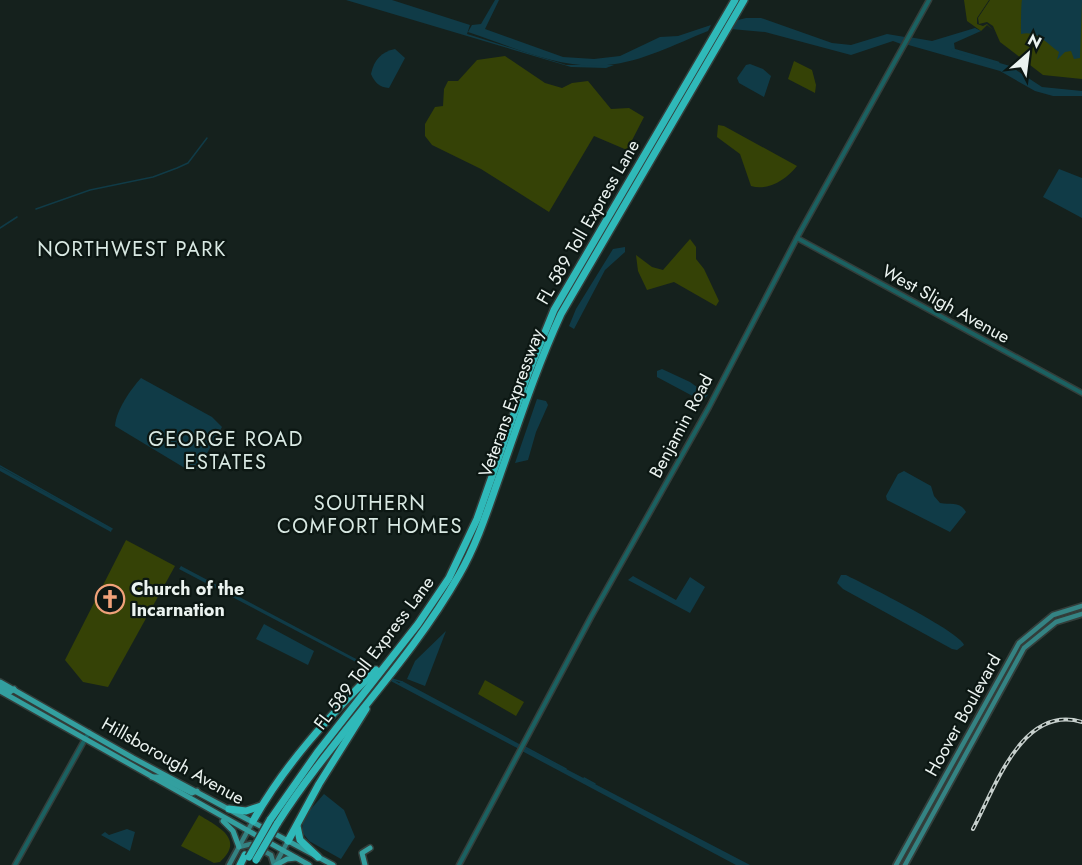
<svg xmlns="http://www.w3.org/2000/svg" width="1082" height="865" viewBox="0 0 1082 865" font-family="Jost,sans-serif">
	<rect width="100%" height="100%" fill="#15211d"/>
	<g fill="#354206">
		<polygon points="964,0 989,0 977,18 977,24 983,26 987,24 993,30 987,25 981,31 967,21"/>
		<polygon points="990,0 1082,0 1082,79 1043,75 1000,42 993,26 987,22 979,24 978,18"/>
		<polygon points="505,56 545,83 562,88 572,83 588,81 611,109 629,108 644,117 627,150 594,136 549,212 481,169 432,145 425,136 425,124 435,107 443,106 444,89 448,81 458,81 477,60"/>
		<polygon points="794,61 812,70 816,85 815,93 788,79"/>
		<path d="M718 125 724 126 797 166C786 180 768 191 751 186L740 154 717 137Z"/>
		<polygon points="690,239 696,247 696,259 704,269 719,301 716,306 674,282 647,290 638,271 636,255 652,267 663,270"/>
		<polygon points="126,540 175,566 108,687 83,682 65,660"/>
		<polygon points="485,680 524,702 516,716 478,694"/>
		<path d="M199 815C217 826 246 839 220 862L214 863 181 846Z"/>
	</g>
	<g fill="#103b47">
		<polygon points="346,0 392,0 470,25 467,34 566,65 614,65 606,68 571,67"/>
		<path d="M495 0H499L485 29 563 57 594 59 620 56 660 37 678 36 711 25 708 31C675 44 642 62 607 65 560 70 511 46 468 32L472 25 481 24Z"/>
		<path d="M1022 0H1082L1080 58 1074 59 1071 51 1065 52 1057 60 1059 52C1046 43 1037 30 1021 34 1021 29 1021 3 1022 0Z"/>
		<polygon points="746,18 761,18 832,43 851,45 887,34 905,37 901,44 893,41 851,55 765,32 731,29 734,21"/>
		<polygon points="975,28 981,31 954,43 955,50 1010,66 1042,87 1082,91 1082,96 1053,96 1035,91 1000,71 905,44 909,37 932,41"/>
		<path d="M395 49 405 58 389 88C379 87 375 83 371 74 374 60 381 52 395 49Z"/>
		<polygon points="750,64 763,69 771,76 764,97 739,83 737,78 746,65"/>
		<polygon points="1059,169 1082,178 1082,218 1043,197"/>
		<polygon points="625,247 625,252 605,270 574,329 569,326 576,309 613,249"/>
		<polygon points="662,369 690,382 708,395 702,401 657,377 657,371"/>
		<path d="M141 378 212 417 222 427 198 469 188 470 115 426C116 410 131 389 141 378Z"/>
		<polygon points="537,399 546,401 548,405 536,432 528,460 515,463"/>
		<polygon points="0,467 112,529 111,532 0,471"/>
		<path d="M904 471 931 486 934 496 940 503C950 505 960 501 966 512L950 532 887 500 886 496 898 474Z"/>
		<polygon points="181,566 375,669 373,671 179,569"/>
		<path d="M841 575H846C864 584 960 632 964 645L957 650 952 649 843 589 837 583Z"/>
		<polygon points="633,576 676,600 690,577 705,587 690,613 628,580"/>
		<polygon points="264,624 314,651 308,665 256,639"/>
		<polygon points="446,631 425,686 407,679 415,661"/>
		<polygon points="389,677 399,683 402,681 521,745 519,749 387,679"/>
		<polygon points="524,747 750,865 736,865 522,751"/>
		<polygon points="324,794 344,810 355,837 341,859 309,841 302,832 303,818"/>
		<polygon points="127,829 135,832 130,851 101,835 105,832 109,835"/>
	</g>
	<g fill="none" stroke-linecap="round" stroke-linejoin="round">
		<g stroke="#103b47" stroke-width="1.5">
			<polyline points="36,209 90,190 153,177 177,168 188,163 207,138"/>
			<polyline points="0,228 17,217"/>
			<polyline points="0,466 112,529"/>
			<polyline points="392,679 402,682"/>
			<polyline points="523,746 566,769"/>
			<polyline points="584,778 595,784"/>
		</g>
		<polyline stroke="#103b47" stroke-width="3" points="953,50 998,63"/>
		<g stroke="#333e3b" stroke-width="7">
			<g id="tertiary">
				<polyline points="797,238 1082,393"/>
				<polyline points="15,865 89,732"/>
				<polyline points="459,865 591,617 709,407 799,234 929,0"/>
			</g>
		</g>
		<g stroke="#333e3b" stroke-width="8">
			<g id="secondary">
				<polyline points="239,847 251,844 271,855 274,865"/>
				<polyline points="229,865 253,821"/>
				<polyline points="275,865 288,841"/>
				<polyline points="896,865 1019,643 1053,615 1082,606"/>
				<polyline points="905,865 1024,648 1056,622 1082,614"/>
			</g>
		</g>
		<g stroke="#333e3b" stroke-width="8">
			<g id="primary">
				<polyline points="0,682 133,758 333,865"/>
				<polyline points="0,686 10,692 14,689"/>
				<polyline points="0,691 309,865"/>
				<polyline points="152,777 160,777 192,793 197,791"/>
				<polyline points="223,821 233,831 239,847"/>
				<polyline points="276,865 287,859 296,858"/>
				<polyline points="365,865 362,853 370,848"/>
			</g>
		</g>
		<g stroke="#333e3b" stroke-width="10">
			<g id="motorway">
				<polyline points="229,809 246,811 261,806"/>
				<polyline points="270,820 317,753 418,624 449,578 477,519 528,374 554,310 735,0"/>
				<path d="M253 821C285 764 329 716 376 670"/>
				<path d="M277 824C332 737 408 665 459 575 477 544 488 509 500 475 519 421 537 366 561 314L744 0"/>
				<polyline points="297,826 300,840 318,857"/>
				<polyline points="288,841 319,784 366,709"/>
				<polyline points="240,865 245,855"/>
			</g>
		</g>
		<use href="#tertiary" stroke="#1b6161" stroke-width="4"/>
		<use href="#secondary" stroke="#348383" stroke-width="4.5"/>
		<use href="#primary" stroke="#339f9f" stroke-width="5"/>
		<use href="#motorway" stroke="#2fb9b9" stroke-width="7"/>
		<g stroke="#c6cfcc" stroke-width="4">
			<path id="rail" d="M973 829C995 788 1022 704 1082 722"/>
		</g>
		<use href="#rail" stroke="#0c1713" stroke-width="1.5" stroke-dasharray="4.5" stroke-linecap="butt"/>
		<g stroke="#333e3b" stroke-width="10" stroke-linecap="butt">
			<g id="motorway-bridge">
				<polyline points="249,857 270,820"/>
				<polyline points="256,860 277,824"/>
			</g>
		</g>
		<use href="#motorway-bridge" stroke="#2fb9b9" stroke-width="7"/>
	</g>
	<defs>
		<g id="church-ring" transform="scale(1.5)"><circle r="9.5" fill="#0c1713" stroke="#f0a279" stroke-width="1.5"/><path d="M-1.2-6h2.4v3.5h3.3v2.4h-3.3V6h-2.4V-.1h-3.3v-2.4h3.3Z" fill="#f0a279"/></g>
	</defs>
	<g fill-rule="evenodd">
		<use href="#church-ring" x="110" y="599"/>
	</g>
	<g text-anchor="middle" stroke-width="4.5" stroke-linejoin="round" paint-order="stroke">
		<g font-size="18" fill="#ebf3f0" stroke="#0c1713">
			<text transform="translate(588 222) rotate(-60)" y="6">FL 589 Toll Express Lane</text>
			<text transform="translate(946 304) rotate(29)" y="6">West Sligh Avenue</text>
			<text transform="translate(511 403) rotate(-70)" y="6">Veterans Expressway</text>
			<text transform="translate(681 426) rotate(-62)" y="6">Benjamin Road</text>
			<text transform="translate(374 653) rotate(-53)" y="6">FL 589 Toll Express Lane</text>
			<text transform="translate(963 715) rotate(-61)" y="6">Hoover Boulevard</text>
			<text transform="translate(173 761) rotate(29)" y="6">Hillsborough Avenue</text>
		</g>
		<g font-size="18" font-weight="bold" fill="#ebf3f0" stroke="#0c1713" text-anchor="start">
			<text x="131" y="595">Church of the<tspan x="131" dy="21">Incarnation</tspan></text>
		</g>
		<g font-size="20" letter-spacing="1.5" fill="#d9e9e3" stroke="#0c1713">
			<text x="132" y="256">NORTHWEST PARK</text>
			<text x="226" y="446">GEORGE ROAD<tspan x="226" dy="23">ESTATES</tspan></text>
			<text x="370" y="510">SOUTHERN<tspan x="370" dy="23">COMFORT HOMES</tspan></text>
		</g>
	</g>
	<g transform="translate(1028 54) rotate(28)" stroke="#0c1713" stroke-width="4.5" paint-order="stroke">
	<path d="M0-4.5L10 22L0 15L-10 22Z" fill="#ebf3f0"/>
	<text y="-9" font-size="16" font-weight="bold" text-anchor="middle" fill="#ebf3f0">N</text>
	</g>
</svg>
